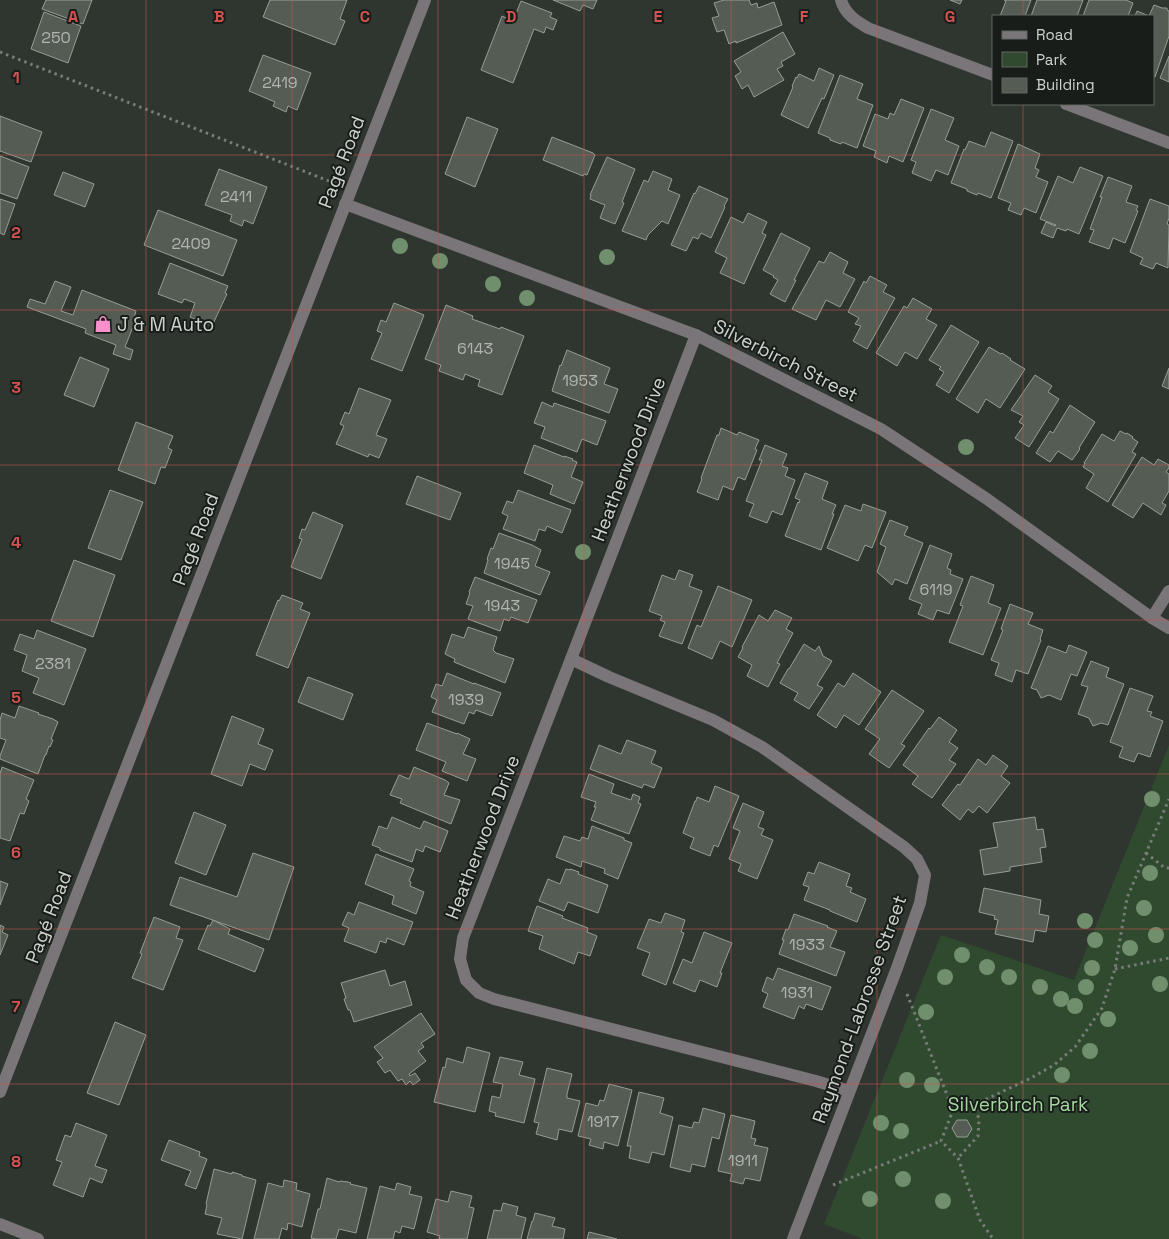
<svg xmlns="http://www.w3.org/2000/svg" width="1169" height="1239" viewBox="0 0 1169 1239" font-family="'Space Grotesk',sans-serif">
	<rect width="100%" height="100%" fill="#2f362f"/>
	<polygon fill="#304a2f" points="1169,745 1169,1239 863,1239 824,1224 941,935 1074,980"/>
	<g fill="#555c54" stroke="#959d94">
		<polygon points="46,0 92,0 83,24 42,9"/>
		<polygon points="270,0 347,0 340,19 345,21 335,45 263,17"/>
		<polygon points="553,0 597,0 593,9 583,5 580,11"/>
		<polygon points="724,0 749,0 751,5 757,3 758,8 774,2 782,25 736,43 736,41 729,44 724,30 717,32 712,18 719,16 714,3"/>
		<polygon points="950,0 962,0 960,4"/>
		<polygon points="1004,0 1031,0 1025,16 1000,16 1006,1"/>
		<polygon points="1037,0 1083,0 1077,16 1031,16"/>
		<polygon points="1089,0 1126,0 1133,3 1128,16 1083,16"/>
		<polygon points="521,1 552,13 550,17 557,20 553,30 546,27 544,33 534,29 513,83 481,70 502,16 513,21"/>
		<polygon points="1154,5 1162,8 1167,8 1167,10 1169,11 1169,36 1155,77 1153,76 1153,16 1135,16 1137,11 1149,16"/>
		<polygon points="44,12 81,26 68,63 31,49"/>
		<polygon points="783,32 795,54 781,62 783,66 777,69 784,80 754,97 748,85 742,89 735,76 741,72 734,61"/>
		<polygon points="263,55 311,73 297,110 288,106 286,112 273,106 275,102 249,91"/>
		<polygon points="1169,56 1169,82 1160,78"/>
		<polygon points="819,68 834,75 824,99 822,98 808,128 781,115 793,87 792,86 796,77 797,78 799,74 814,81"/>
		<polygon points="840,75 863,84 857,99 873,105 857,148 842,142 841,144 830,140 830,138 818,133"/>
		<polygon points="901,99 924,108 903,162 889,156 887,163 874,157 876,151 863,146 875,114 888,119 890,113 894,115"/>
		<polygon points="931,109 954,118 945,140 959,146 948,175 936,170 931,181 912,173 916,162 911,160"/>
		<polygon points="0,116 42,132 31,162 0,151"/>
		<polygon points="467,117 498,129 475,187 445,174"/>
		<polygon points="991,132 1013,141 991,198 978,193 977,195 967,191 967,189 951,183 964,149 965,150 969,141 985,147"/>
		<polygon points="552,137 593,153 595,155 587,175 584,174 583,176 543,160"/>
		<polygon points="1018,144 1040,154 1035,168 1039,170 1036,177 1048,182 1036,213 1024,208 1021,215 1008,210 1011,203 998,198"/>
		<polygon points="0,156 29,167 17,199 0,193"/>
		<polygon points="607,157 635,169 622,202 624,203 615,224 600,218 605,205 590,199 591,195 590,195"/>
		<polygon points="1080,167 1103,176 1079,234 1067,229 1066,231 1057,228 1053,238 1041,233 1046,222 1055,226 1056,225 1040,219 1058,176 1073,183"/>
		<polygon points="219,169 267,187 253,224 244,220 242,226 230,221 232,215 205,205"/>
		<polygon points="653,171 672,179 668,190 680,195 668,224 662,221 648,235 646,240 622,231 644,180 648,182"/>
		<polygon points="63,172 94,184 85,207 54,195"/>
		<polygon points="1108,177 1132,186 1126,202 1138,206 1136,210 1138,211 1125,243 1113,238 1109,249 1089,242 1094,230 1090,229 1102,197 1100,197"/>
		<polygon points="699,186 728,199 724,206 725,207 711,238 701,233 698,239 693,237 686,251 671,245 694,193 695,194"/>
		<polygon points="0,199 15,204 4,235 0,233"/>
		<polygon points="1150,199 1169,206 1169,218 1167,224 1169,225 1168,268 1156,263 1153,269 1140,264 1143,258 1130,252"/>
		<polygon points="158,210 237,240 223,276 144,245"/>
		<polygon points="748,213 767,222 762,233 766,235 744,284 720,273 727,258 715,252 731,217 743,223"/>
		<polygon points="781,233 810,248 794,280 796,280 785,302 770,294 778,280 773,277 774,276 763,270"/>
		<polygon points="830,252 848,262 843,273 855,279 840,307 826,300 816,320 792,309 819,261 824,263"/>
		<polygon points="170,263 228,286 225,293 227,294 212,326 190,317 195,303 184,299 182,303 158,294"/>
		<polygon points="870,276 887,285 883,292 895,298 867,349 853,341 861,326 855,324 859,318 848,312 864,281 866,283"/>
		<polygon points="55,281 71,287 61,311 73,315 82,290 136,311 134,318 136,319 125,347 133,350 130,360 113,354 116,345 85,333 86,329 27,307 30,299 45,304"/>
		<polygon points="913,298 932,309 926,319 937,325 917,359 905,352 897,366 876,353 904,306 907,308"/>
		<polygon points="394,303 424,315 402,371 371,359 382,333 377,331 381,320 386,322"/>
		<polygon points="446,305 473,316 472,319 500,329 501,327 524,336 502,395 478,386 480,380 465,374 463,380 439,371 441,365 425,359"/>
		<polygon points="951,325 979,342 949,393 936,385 944,372 939,369 941,367 929,360"/>
		<polygon points="989,347 1001,354 1002,353 1011,359 1010,360 1025,369 1000,408 986,399 978,413 956,399"/>
		<polygon points="567,350 610,368 604,384 618,389 609,413 552,391 560,365 561,366"/>
		<polygon points="80,357 109,369 94,407 64,395"/>
		<polygon points="1169,368 1169,389 1162,386"/>
		<polygon points="1035,375 1052,386 1048,392 1059,399 1029,447 1015,438 1024,425 1019,422 1023,416 1011,410"/>
		<polygon points="359,388 391,400 376,435 387,439 379,458 369,454 368,457 336,444 344,426 340,424 345,412 349,414"/>
		<polygon points="542,402 553,407 554,403 606,421 597,445 582,439 577,452 541,438 545,427 534,423"/>
		<polygon points="1070,405 1095,422 1079,448 1080,449 1075,456 1072,460 1058,451 1050,462 1036,453 1050,431 1053,433"/>
		<polygon points="136,422 173,436 168,448 172,450 165,468 161,467 155,484 118,470"/>
		<polygon points="721,428 737,435 739,432 759,440 755,449 757,450 745,480 738,477 733,490 723,486 718,500 697,492 702,479 701,478 717,435 719,435"/>
		<polygon points="1120,431 1126,434 1127,433 1133,437 1132,438 1138,442 1132,452 1136,454 1108,502 1086,488 1094,474 1083,467 1085,463 1084,463 1102,434 1114,441"/>
		<polygon points="534,445 564,457 564,456 573,459 572,460 577,462 571,477 583,482 574,504 550,494 553,485 524,473"/>
		<polygon points="765,445 787,454 782,466 788,468 785,476 795,480 782,515 772,511 767,523 749,516 754,504 746,501 762,460 759,460"/>
		<polygon points="1142,457 1154,465 1158,459 1169,465 1169,468 1166,472 1169,474 1169,491 1162,503 1166,505 1161,515 1143,503 1133,518 1112,505"/>
		<polygon points="805,473 828,482 822,499 836,505 832,514 834,514 821,550 785,536 798,502 799,503 800,500 795,498"/>
		<polygon points="417,476 461,493 450,520 406,504"/>
		<polygon points="110,490 143,502 121,560 88,548"/>
		<polygon points="518,490 571,510 562,533 547,526 545,531 539,529 535,541 503,529 508,516 502,513 507,501 513,503"/>
		<polygon points="863,504 886,512 872,548 865,545 858,561 827,548 845,505 861,511"/>
		<polygon points="313,512 343,525 321,579 291,567 302,539 299,538 302,529 305,530"/>
		<polygon points="890,520 908,527 904,535 923,543 907,584 895,579 892,585 877,572 886,547 880,544"/>
		<polygon points="499,533 532,545 541,550 535,566 550,572 540,595 484,573 488,560 487,559 491,548 493,549"/>
		<polygon points="930,545 952,554 947,568 951,570 950,574 963,579 949,614 937,610 933,620 918,614 922,604 909,599"/>
		<polygon points="74,560 115,575 93,637 51,621"/>
		<polygon points="679,570 693,575 689,586 702,591 682,644 659,636 665,622 660,620 662,616 649,611 662,575 675,580"/>
		<polygon points="971,576 994,585 988,603 1001,608 983,655 949,642 963,606 960,605"/>
		<polygon points="475,577 537,600 528,623 511,617 509,621 504,619 500,631 468,619 473,606 466,604 470,593 469,592"/>
		<polygon points="718,586 752,600 732,647 720,641 712,659 688,648 697,625 701,627"/>
		<polygon points="282,595 303,603 300,609 310,613 288,668 256,655 278,600 279,601"/>
		<polygon points="1010,604 1033,613 1028,624 1043,630 1040,639 1041,640 1028,674 1016,670 1012,682 995,675 999,663 991,660 1003,630 1001,629"/>
		<polygon points="775,610 792,618 786,629 793,633 777,663 780,664 768,687 747,676 752,665 738,657 743,648 742,647 759,615 768,621"/>
		<polygon points="468,627 497,637 493,650 496,653 514,659 505,683 454,662 455,659 445,654 452,634 464,638"/>
		<polygon points="37,630 86,649 64,705 33,693 39,678 22,671 27,655 14,650 20,634 34,639"/>
		<polygon points="804,644 815,651 819,646 823,656 832,661 817,685 823,688 809,709 794,700 798,693 780,683 788,669 789,669"/>
		<polygon points="1069,645 1087,652 1077,676 1071,674 1061,700 1049,695 1041,698 1037,690 1031,688 1048,646 1066,653"/>
		<polygon points="1091,661 1109,668 1106,677 1124,684 1108,725 1101,723 1093,726 1089,718 1078,714 1088,687 1081,685"/>
		<polygon points="447,673 474,684 474,683 501,693 492,716 476,710 474,714 469,712 464,724 432,712 437,700 431,697 436,684 442,686"/>
		<polygon points="853,673 881,692 859,725 844,715 836,728 817,715 838,683 844,687"/>
		<polygon points="308,677 353,694 343,720 298,702"/>
		<polygon points="1130,688 1153,696 1147,711 1152,712 1150,716 1163,721 1150,757 1138,753 1134,762 1119,757 1123,747 1110,742"/>
		<polygon points="892,690 924,711 901,744 905,746 889,768 869,754 880,739 865,729"/>
		<polygon points="19,706 39,713 38,714 53,719 58,722 51,739 53,740 50,747 49,746 46,755 45,755 38,774 0,759 0,756 6,740 0,738 0,720 2,713 15,718"/>
		<polygon points="232,716 264,729 258,744 273,750 265,770 250,764 242,786 211,774"/>
		<polygon points="939,717 957,730 949,742 958,748 949,760 956,764 932,798 912,784 918,776 903,765 929,728 930,729"/>
		<polygon points="427,723 457,734 457,733 470,739 463,754 476,759 467,781 442,771 446,762 416,750"/>
		<polygon points="627,740 656,751 651,763 662,768 654,788 644,784 642,788 590,769 599,745 621,754"/>
		<polygon points="993,755 1008,766 1001,776 1010,783 987,813 979,806 973,813 968,809 960,820 942,805 958,784 960,785 978,759 986,765"/>
		<polygon points="2,767 34,780 26,799 29,801 24,814 20,813 10,841 0,838 0,774"/>
		<polygon points="414,767 445,780 449,783 444,795 460,800 451,824 400,803 402,799 390,795 399,775 409,779"/>
		<polygon points="589,774 614,784 611,793 631,800 633,794 640,797 638,803 641,804 629,834 591,820 596,807 594,807 596,802 581,797"/>
		<polygon points="715,786 739,796 718,847 714,845 710,856 690,848 694,838 683,833 695,801 696,801 697,797 709,802"/>
		<polygon points="743,803 764,812 758,827 764,829 761,835 773,840 757,879 738,871 741,864 729,859 740,831 733,828"/>
		<polygon points="194,812 226,825 206,875 175,863"/>
		<polygon points="392,817 420,829 424,821 448,831 440,852 425,846 423,852 416,849 416,850 412,862 380,850 380,848 372,845 379,826 387,829"/>
		<polygon points="1035,817 1037,830 1043,829 1046,847 1040,848 1042,862 1010,867 1010,871 984,875 980,850 998,847 993,823"/>
		<polygon points="592,826 624,838 624,840 632,843 618,879 604,873 605,869 582,861 581,867 556,857 564,836 580,841 582,837 588,839"/>
		<polygon points="253,853 294,867 269,940 170,905 180,877 237,897"/>
		<polygon points="376,854 414,869 409,881 411,882 410,886 424,892 416,914 392,904 394,896 365,884"/>
		<polygon points="819,862 850,874 846,886 852,888 850,892 866,899 857,922 830,911 830,910 804,900 809,887 803,885 808,872 814,874"/>
		<polygon points="566,869 570,870 570,869 579,872 578,874 608,885 598,913 568,902 564,911 539,901 548,879 560,884"/>
		<polygon points="0,881 8,884 0,905"/>
		<polygon points="984,888 1041,900 1039,914 1049,916 1046,932 1035,930 1033,942 995,934 998,920 994,919 995,916 979,912"/>
		<polygon points="359,902 413,922 404,945 387,938 386,943 380,941 376,953 344,941 349,928 342,925 348,912 354,915"/>
		<polygon points="537,906 563,916 562,918 588,928 587,932 597,936 590,956 578,952 574,964 539,949 543,936 528,931"/>
		<polygon points="665,913 685,920 681,932 684,933 666,985 642,975 650,953 637,948 649,919 661,923"/>
		<polygon points="794,914 828,926 827,927 837,931 830,947 845,952 836,976 779,954 784,940 782,940 786,929 788,930"/>
		<polygon points="154,917 180,927 176,938 183,940 163,990 132,978 142,954 140,953"/>
		<polygon points="213,920 230,929 228,934 264,949 255,972 198,949 208,925 210,926"/>
		<polygon points="0,925 4,927 2,932 8,935 0,955"/>
		<polygon points="704,932 732,943 720,973 722,973 717,987 700,980 695,992 673,983 683,959 692,963"/>
		<polygon points="778,968 831,987 822,1010 806,1004 804,1009 799,1006 794,1019 763,1007 768,994 762,991 767,977 773,980"/>
		<polygon points="385,970 390,986 405,981 412,1005 354,1022 350,1010 348,1010 344,999 346,998 341,983"/>
		<polygon points="421,1013 435,1034 421,1043 424,1047 418,1051 426,1061 409,1074 410,1076 415,1073 420,1080 413,1085 410,1081 406,1085 402,1079 398,1081 390,1070 385,1073 377,1062 383,1058 374,1047"/>
		<polygon points="115,1022 146,1035 119,1105 87,1093"/>
		<polygon points="467,1047 490,1053 475,1112 434,1102 443,1067 445,1068 447,1058 463,1063"/>
		<polygon points="500,1057 523,1062 519,1075 535,1079 524,1123 495,1116 496,1113 489,1111 492,1096 500,1098 503,1084 493,1082"/>
		<polygon points="547,1068 572,1074 567,1094 567,1098 580,1101 572,1132 559,1129 557,1140 536,1134 539,1123 534,1122"/>
		<polygon points="609,1084 632,1090 618,1146 604,1142 603,1149 589,1145 591,1139 578,1136 586,1103 598,1106 600,1100 604,1101"/>
		<polygon points="639,1092 664,1098 660,1113 673,1117 664,1155 652,1152 649,1163 629,1158 631,1146 627,1146"/>
		<polygon points="703,1108 725,1114 719,1139 712,1137 705,1167 692,1164 690,1172 670,1167 679,1125 692,1128 694,1122 699,1123"/>
		<polygon points="731,1115 755,1121 751,1138 756,1139 754,1145 768,1148 760,1181 745,1178 743,1184 730,1181 732,1174 718,1171"/>
		<polygon points="957,1120 967,1120 972,1129 967,1137 957,1137 952,1128"/>
		<polygon points="76,1123 107,1135 95,1166 107,1170 102,1183 90,1178 83,1197 53,1185 62,1162 56,1160 65,1135 71,1137"/>
		<polygon points="169,1140 200,1152 199,1156 207,1159 196,1189 185,1185 191,1171 161,1160"/>
		<polygon points="214,1169 232,1174 232,1172 242,1175 242,1176 256,1180 242,1239 217,1234 222,1218 205,1214 207,1205 206,1204"/>
		<polygon points="327,1178 339,1182 340,1181 348,1182 351,1183 350,1184 367,1188 356,1233 339,1229 336,1239 316,1239 311,1238 318,1209 320,1209"/>
		<polygon points="284,1180 297,1183 296,1190 310,1194 302,1227 288,1223 287,1230 282,1228 279,1239 254,1239 268,1183 283,1187"/>
		<polygon points="397,1183 411,1187 409,1194 422,1197 414,1229 402,1226 400,1233 395,1231 393,1239 367,1239 380,1186 395,1190"/>
		<polygon points="451,1191 472,1196 469,1207 474,1208 467,1239 439,1239 440,1236 427,1232 436,1199 448,1202"/>
		<polygon points="503,1203 518,1207 516,1215 526,1218 521,1239 487,1239 494,1210 501,1211"/>
		<polygon points="535,1213 555,1218 552,1226 565,1229 563,1239 527,1239 532,1221 533,1221"/>
		<polygon points="589,1232 617,1239 587,1239"/>
	</g>
	<g fill="none" stroke-linecap="round" stroke-linejoin="round">
		<g stroke="#787d78" stroke-width="3" stroke-dasharray="2.5 4" stroke-linecap="butt">
			<polyline points="0,52 334,183"/>
			<polyline points="1146,853 1165,868 1169,868"/>
			<polyline points="1115,969 1169,958"/>
			<polyline points="907,994 953,1110 941,1141 958,1158 980,1220 993,1239"/>
			<polyline points="974,1105 1031,1078 1054,1065 1075,1047 1102,1008 1115,969 1127,898 1169,799"/>
			<polyline points="953,1110 974,1105 979,1119 978,1136 958,1158"/>
			<polyline points="833,1185 941,1141"/>
		</g>
		<g stroke="#7a7578" stroke-width="12">
			<path d="M841 0C845 14 856 21 868 28L993 75"/>
			<polyline points="1066,104 1169,143"/>
			<polyline points="345,204 696,335 881,429 987,499 1152,618 1169,628"/>
			<polyline points="696,335 571,659 463,938 460,959 466,980 479,993 494,999 816,1081 849,1091"/>
			<polyline points="1152,618 1169,591"/>
			<polyline points="571,659 609,677 713,720 762,747 904,847 917,859 925,875 920,903 897,968 793,1239"/>
			<polyline points="0,1092 425,0"/>
			<polyline points="0,1224 38,1239"/>
		</g>
	</g>
	<g fill="#708f6d">
		<circle cx="400" cy="246" r="8"/>
		<circle cx="607" cy="257" r="8"/>
		<circle cx="440" cy="261" r="8"/>
		<circle cx="493" cy="284" r="8"/>
		<circle cx="527" cy="298" r="8"/>
		<circle cx="966" cy="447" r="8"/>
		<circle cx="583" cy="552" r="8"/>
		<circle cx="1152" cy="799" r="8"/>
		<circle cx="1150" cy="873" r="8"/>
		<circle cx="1144" cy="908" r="8"/>
		<circle cx="1085" cy="921" r="8"/>
		<circle cx="1156" cy="935" r="8"/>
		<circle cx="1095" cy="940" r="8"/>
		<circle cx="1130" cy="948" r="8"/>
		<circle cx="962" cy="955" r="8"/>
		<circle cx="987" cy="967" r="8"/>
		<circle cx="1092" cy="968" r="8"/>
		<circle cx="945" cy="977" r="8"/>
		<circle cx="1009" cy="977" r="8"/>
		<circle cx="1160" cy="984" r="8"/>
		<circle cx="1040" cy="987" r="8"/>
		<circle cx="1086" cy="987" r="8"/>
		<circle cx="1061" cy="999" r="8"/>
		<circle cx="1075" cy="1006" r="8"/>
		<circle cx="926" cy="1012" r="8"/>
		<circle cx="1108" cy="1019" r="8"/>
		<circle cx="1090" cy="1051" r="8"/>
		<circle cx="1062" cy="1075" r="8"/>
		<circle cx="907" cy="1080" r="8"/>
		<circle cx="932" cy="1085" r="8"/>
		<circle cx="881" cy="1123" r="8"/>
		<circle cx="901" cy="1131" r="8"/>
		<circle cx="903" cy="1179" r="8"/>
		<circle cx="870" cy="1199" r="8"/>
		<circle cx="943" cy="1201" r="8"/>
	</g>
	<path fill="none" stroke="#d45352" stroke-width="1" stroke-opacity="0.55" d="M146 0V1239M292 0V1239M438 0V1239M584 0V1239M731 0V1239M877 0V1239M1023 0V16M1023 104V1239M0 155H1169M0 310H1169M0 465H1169M0 620H1169M0 774H1169M0 929H1169M0 1084H1169"/>
	<defs>
		<g id="shop-bare" transform="scale(1.35)"><path d="M-5-2.5h2.3a2.7 3.5 0 0 1 5.4 0H5L5.5 6h-11ZM-1.5-2.5h3a1.5 2.3 0 0 0-3 0Z" fill="#f890cb" stroke="#191d19" stroke-width="2.5" paint-order="stroke"/></g>
	</defs>
	<g fill-rule="evenodd">
		<use href="#shop-bare" x="103" y="324"/>
	</g>
	<g text-anchor="middle" stroke-width="4" stroke-linejoin="round" paint-order="stroke">
		<g font-size="16" fill="#b0b5b0">
			<text x="56" y="43">250</text>
			<text x="280" y="88">2419</text>
			<text x="236" y="202">2411</text>
			<text x="191" y="249">2409</text>
			<text x="475" y="354">6143</text>
			<text x="580" y="386">1953</text>
			<text x="512" y="569">1945</text>
			<text x="936" y="595">6119</text>
			<text x="502" y="611">1943</text>
			<text x="53" y="669">2381</text>
			<text x="466" y="705">1939</text>
			<text x="807" y="950">1933</text>
			<text x="797" y="998">1931</text>
			<text x="603" y="1127">1917</text>
			<text x="743" y="1166">1911</text>
		</g>
		<g font-size="19" fill="#cfd3cf" stroke="#191d19">
			<text transform="translate(341 162) rotate(-69)" y="7">Pagé Road</text>
			<text transform="translate(786 360) rotate(27)" y="7">Silverbirch Street</text>
			<text transform="translate(628 459) rotate(-69)" y="7">Heatherwood Drive</text>
			<text transform="translate(195 539) rotate(-69)" y="7">Pagé Road</text>
			<text transform="translate(482 837) rotate(-69)" y="7">Heatherwood Drive</text>
			<text transform="translate(48 917) rotate(-69)" y="7">Pagé Road</text>
			<text transform="translate(859 1009) rotate(-70)" y="7">Raymond-Labrosse Street</text>
		</g>
		<g font-size="19" fill="#cfd3cf" stroke="#191d19" text-anchor="start">
			<text x="117" y="331">J &amp; M Auto</text>
		</g>
		<g font-size="19" fill="#a5d8a0" stroke="#191d19">
			<text x="1018" y="1111">Silverbirch Park</text>
		</g>
	</g>
	<g font-size="16" text-anchor="middle" font-weight="bold" fill="#d45352" stroke="#191d19" stroke-width="4" stroke-linejoin="round" paint-order="stroke">
		<text x="73" y="22">A</text>
		<text x="219" y="22">B</text>
		<text x="365" y="22">C</text>
		<text x="511" y="22">D</text>
		<text x="658" y="22">E</text>
		<text x="804" y="22">F</text>
		<text x="950" y="22">G</text>
		<text x="16" y="83">1</text>
		<text x="16" y="238">2</text>
		<text x="16" y="393">3</text>
		<text x="16" y="548">4</text>
		<text x="16" y="703">5</text>
		<text x="16" y="858">6</text>
		<text x="16" y="1012">7</text>
		<text x="16" y="1167">8</text>
	</g>
	<rect x="992" y="15" width="162" height="90" fill="#191d19" stroke="#626662"/>
	<rect x="1002" y="31" width="25" height="8" fill="#7a7578" stroke="#626662"/>
	<text x="1036" y="40" font-size="15" fill="#cfd3cf">Road</text>
	<rect x="1002" y="52" width="25" height="15" fill="#304a2f" stroke="#626662"/>
	<text x="1036" y="65" font-size="15" fill="#cfd3cf">Park</text>
	<rect x="1002" y="78" width="25" height="15" fill="#555c54" stroke="#626662"/>
	<text x="1036" y="90" font-size="15" fill="#cfd3cf">Building</text>
</svg>
